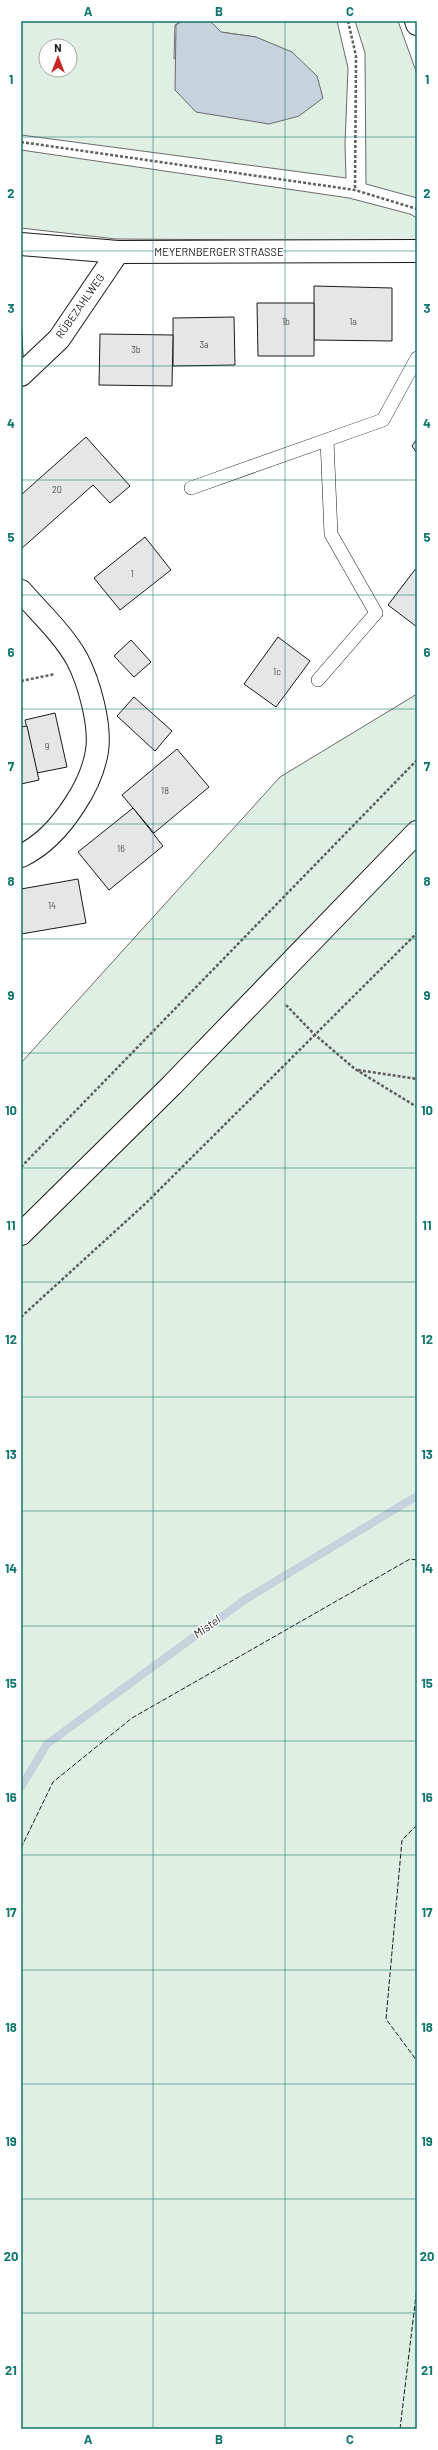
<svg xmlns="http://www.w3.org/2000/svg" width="438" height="2450" viewBox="0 0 438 2450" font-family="Barlow,sans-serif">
	<rect width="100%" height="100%" fill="#fff"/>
	<g fill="#e0efe3" stroke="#6a6a6a" fill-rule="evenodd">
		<path d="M21 21H182L175 25 174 59 256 37 220 32 210 21H337L348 68 345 144 346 178 21 135ZM46 46H70V70H46Z"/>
		<polygon points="355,21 398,21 417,74 417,198 366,184 365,53"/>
		<polygon points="21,150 349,198 410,214 417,218 417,241 116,239 21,228"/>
		<polygon points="417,694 417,2429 21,2429 21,1063 280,777"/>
	</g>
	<polygon fill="#c6d2dc" stroke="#6a6a6a" points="182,21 210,21 221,32 256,37 292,52 317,76 323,98 299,116 269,124 196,112 175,90 176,25"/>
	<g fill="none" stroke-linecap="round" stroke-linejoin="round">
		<polyline stroke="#c6d2dc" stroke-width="8" points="21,1787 47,1744 246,1599 417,1496"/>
	</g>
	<g fill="#e6e6e6" stroke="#1a1a1a">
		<polygon points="314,286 392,288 392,341 314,340"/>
		<polygon points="257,303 314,303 314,356 258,356"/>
		<polygon points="21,317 23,356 21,356"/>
		<polygon points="234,317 235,365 173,366 173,318"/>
		<polygon points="100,334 173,335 172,386 99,385"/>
		<polygon points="86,437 130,486 110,503 93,485 21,549 21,495"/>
		<polygon points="417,439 417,453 412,446"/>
		<polygon points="145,537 171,570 120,610 94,578"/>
		<polygon points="417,567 417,627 388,605"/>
		<polygon points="278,637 310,661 276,707 244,684"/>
		<polygon points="131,640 151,662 134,677 114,656"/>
		<polygon points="134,697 172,731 155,751 117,716"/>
		<polygon points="55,713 67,767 37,773 25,720"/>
		<polygon points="27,726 39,780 21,784 21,727"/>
		<polygon points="177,749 209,787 154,833 122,795"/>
		<polygon points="133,808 163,846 109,890 78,852"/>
		<polygon points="78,879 86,923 21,934 21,889"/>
	</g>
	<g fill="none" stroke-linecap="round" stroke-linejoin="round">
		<g stroke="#1a1a1a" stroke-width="14">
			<g id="lane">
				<polyline points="191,488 383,420 417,358"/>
				<polyline points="318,680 376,613 331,534 327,440"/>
			</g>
		</g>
		<g stroke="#1a1a1a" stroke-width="24">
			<g id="street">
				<polyline points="21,375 59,339 118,252"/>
				<path d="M21 591C40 613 63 634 77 659 89 682 101 725 97 751 94 769 85 789 75 804 61 826 44 845 21 856"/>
			</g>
		</g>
		<g stroke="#1a1a1a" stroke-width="24">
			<g id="secondary">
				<polyline points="416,21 417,24"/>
				<polyline points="21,244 118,252 417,251"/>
			</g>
		</g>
		<g stroke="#1a1a1a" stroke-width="24">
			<polyline id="primary" points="21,1234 172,1085 417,832"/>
		</g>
		<g stroke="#5f5f5f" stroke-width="2.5" stroke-dasharray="3 2" stroke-linecap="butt">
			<polyline points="348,21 356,56 355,190"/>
			<polyline points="21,142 355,190 417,209"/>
			<polyline points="21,681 55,674"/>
			<polyline points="286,1005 314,1034 355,1069 417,1107"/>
			<polyline points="358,1070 417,1079"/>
			<polyline points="21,1167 417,760"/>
			<polyline points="21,1317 145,1204 417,933"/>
		</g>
		<use href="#lane" stroke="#fff" stroke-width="13"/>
		<use href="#street" stroke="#fff" stroke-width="22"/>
		<use href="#secondary" stroke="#fff" stroke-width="22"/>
		<use href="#primary" stroke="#fff" stroke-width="22"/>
		<g stroke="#1a1a1a" stroke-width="1" stroke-dasharray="5 2" stroke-linecap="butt">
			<polyline points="417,1825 402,1840 386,2019 417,2061"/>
			<polyline points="21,1848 53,1782 132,1718 410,1559 417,1560"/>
			<polyline points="400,2429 417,2287"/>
		</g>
	</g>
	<path fill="none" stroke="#0f766e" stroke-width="1" stroke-opacity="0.55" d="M153 21V2429M285 21V2429M21 137H417M21 251H417M21 366H417M21 480H417M21 595H417M21 709H417M21 824H417M21 939H417M21 1053H417M21 1168H417M21 1282H417M21 1397H417M21 1511H417M21 1626H417M21 1741H417M21 1855H417M21 1970H417M21 2084H417M21 2199H417M21 2313H417"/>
	<g text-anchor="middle" stroke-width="3" stroke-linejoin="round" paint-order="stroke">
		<g font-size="9" fill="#4d4d4d">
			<text x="286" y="325">1b</text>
			<text x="353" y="325">1a</text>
			<text x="204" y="348">3a</text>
			<text x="136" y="353">3b</text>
			<text x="57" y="493">20</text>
			<text x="132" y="577">1</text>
			<text x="277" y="675">1c</text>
			<text x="47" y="750">9</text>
			<text x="165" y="794">18</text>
			<text x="121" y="852">16</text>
			<text x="52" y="909">14</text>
		</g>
		<g font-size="11" fill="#1a1a1a" stroke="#fff">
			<text x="219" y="256">MEYERNBERGER STRASSE</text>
			<text transform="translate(80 306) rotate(-55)" y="4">RÜBEZAHLWEG</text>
		</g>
		<g font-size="12" font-style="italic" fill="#1a1a1a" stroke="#fff">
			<text transform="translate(207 1627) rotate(-36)" y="4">Mistel</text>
		</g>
	</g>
	<rect width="438" height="2450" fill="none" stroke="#ffffff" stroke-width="44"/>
	<g transform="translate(58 58)"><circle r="19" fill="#ffffff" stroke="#a3a3a3"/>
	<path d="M0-3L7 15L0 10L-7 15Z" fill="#c62828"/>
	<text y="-6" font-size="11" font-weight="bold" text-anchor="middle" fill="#1a1a1a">N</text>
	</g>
	<rect x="22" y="22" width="394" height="2406" fill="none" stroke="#0f766e" stroke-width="1.5"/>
	<g font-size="13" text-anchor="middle" font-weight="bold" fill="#0f766e">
		<text x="88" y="16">A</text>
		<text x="219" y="16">B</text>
		<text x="350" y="16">C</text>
		<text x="11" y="84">1</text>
		<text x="427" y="84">1</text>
		<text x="11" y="198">2</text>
		<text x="427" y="198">2</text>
		<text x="11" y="313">3</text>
		<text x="427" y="313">3</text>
		<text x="11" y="428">4</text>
		<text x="427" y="428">4</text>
		<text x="11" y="542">5</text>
		<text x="427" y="542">5</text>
		<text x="11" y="657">6</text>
		<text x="427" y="657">6</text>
		<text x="11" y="771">7</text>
		<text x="427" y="771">7</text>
		<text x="11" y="886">8</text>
		<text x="427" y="886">8</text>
		<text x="11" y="1000">9</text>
		<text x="427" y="1000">9</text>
		<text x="11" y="1115">10</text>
		<text x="427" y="1115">10</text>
		<text x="11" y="1230">11</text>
		<text x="427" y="1230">11</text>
		<text x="11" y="1344">12</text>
		<text x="427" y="1344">12</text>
		<text x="11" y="1459">13</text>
		<text x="427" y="1459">13</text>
		<text x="11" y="1573">14</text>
		<text x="427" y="1573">14</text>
		<text x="11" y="1688">15</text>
		<text x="427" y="1688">15</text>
		<text x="11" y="1802">16</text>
		<text x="427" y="1802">16</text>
		<text x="11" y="1917">17</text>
		<text x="427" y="1917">17</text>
		<text x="11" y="2032">18</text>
		<text x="427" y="2032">18</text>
		<text x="11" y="2146">19</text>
		<text x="427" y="2146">19</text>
		<text x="11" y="2261">20</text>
		<text x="427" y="2261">20</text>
		<text x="11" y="2375">21</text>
		<text x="427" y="2375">21</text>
		<text x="88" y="2444">A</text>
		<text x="219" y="2444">B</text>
		<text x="350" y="2444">C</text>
	</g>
</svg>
